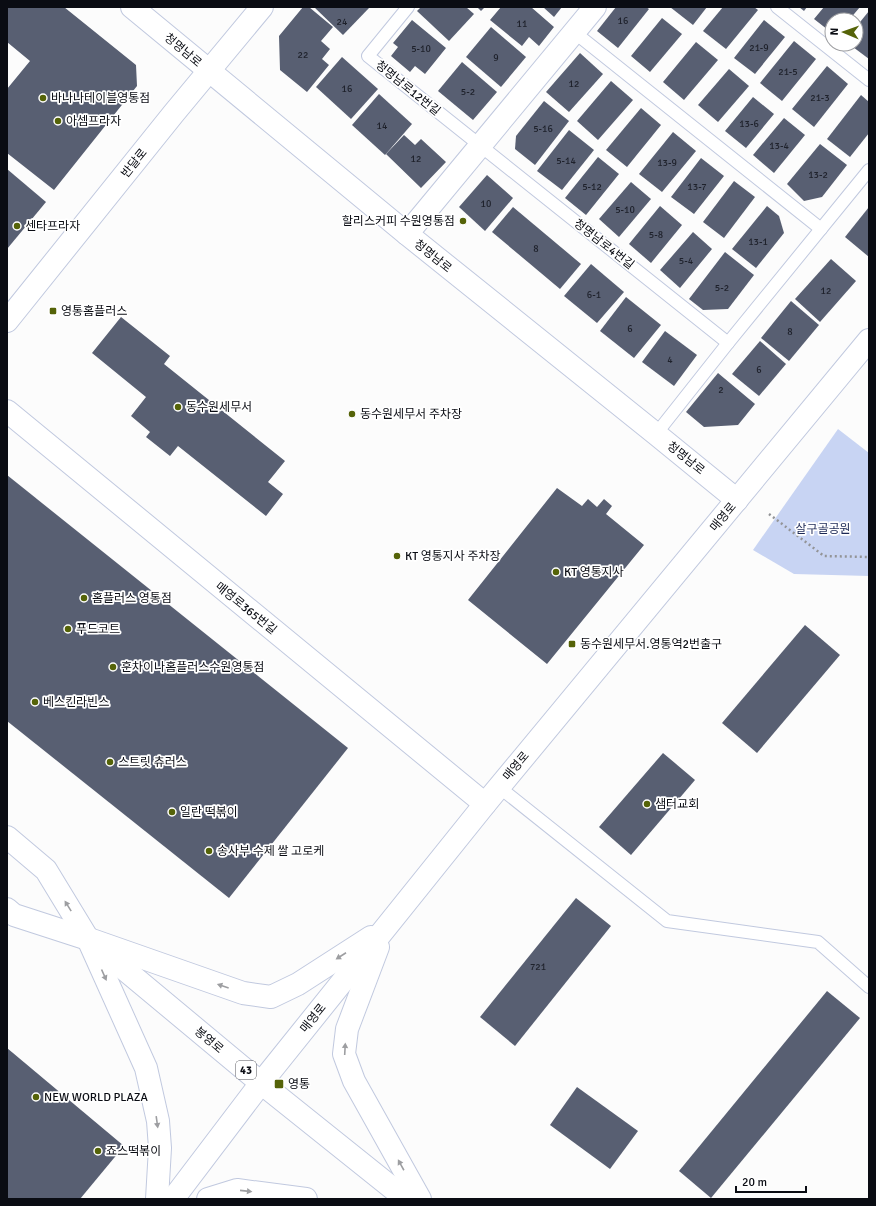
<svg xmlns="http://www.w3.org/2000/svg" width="876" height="1206" viewBox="0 0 876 1206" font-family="Signika,'Noto Sans KR',sans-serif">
	<rect width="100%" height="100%" fill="#fcfcfc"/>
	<polygon fill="#c8d4f3" points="838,429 869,453 869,576 794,574 753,550"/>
	<g fill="#585f72">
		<polygon points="7,7 64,7 136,65 137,86 54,190 7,153 7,89 30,61 7,42"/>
		<polygon points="303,7 309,7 333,27 321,41 330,49 322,59 329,65 307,92 280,70 279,36"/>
		<polygon points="314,7 370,7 343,35"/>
		<polygon points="421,7 466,7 474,14 449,41 417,11"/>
		<polygon points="477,7 485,7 481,11"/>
		<polygon points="501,7 531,7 554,27 539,46 529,37 522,46 490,20"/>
		<polygon points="543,7 562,7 554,17"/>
		<polygon points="616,7 646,7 649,9 618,48 597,31"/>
		<polygon points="670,7 707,7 693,25"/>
		<polygon points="723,7 754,7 758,10 726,49 703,31"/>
		<polygon points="799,7 807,7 804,11"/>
		<polygon points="824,7 860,7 849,20 832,20 832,33 814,19"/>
		<polygon points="869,11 869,59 849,44 856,44 856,27"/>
		<polygon points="662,18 682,34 650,72 631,56"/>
		<polygon points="412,20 446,48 425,74 415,66 410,72 391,56 398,47 393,43"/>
		<polygon points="764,20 785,37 755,74 734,58"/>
		<polygon points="491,27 526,57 501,87 466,57"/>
		<polygon points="794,41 816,59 782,101 760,83"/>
		<polygon points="696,42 718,60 684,100 663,82"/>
		<polygon points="580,53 603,74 569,112 546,92"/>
		<polygon points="342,57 378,89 351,119 316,87"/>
		<polygon points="462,62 497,92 473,120 438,91"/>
		<polygon points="827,66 848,84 814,127 792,109"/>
		<polygon points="729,69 749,86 718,122 698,105"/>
		<polygon points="611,81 633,100 598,140 577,121"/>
		<polygon points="379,94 412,124 385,155 352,125"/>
		<polygon points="861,95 869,102 869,133 850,157 827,139"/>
		<polygon points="753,97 774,114 746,148 725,131"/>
		<polygon points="544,101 569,121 535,165 515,149 516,136"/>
		<polygon points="641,108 661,125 627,167 606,150"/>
		<polygon points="784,118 805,135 774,173 753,155"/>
		<polygon points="569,130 594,150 562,190 537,171"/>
		<polygon points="673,132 696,151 662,192 639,174"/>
		<polygon points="404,135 415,145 421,139 446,162 421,188 386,154"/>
		<polygon points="820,144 847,165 822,197 804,201 787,184"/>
		<polygon points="598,157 619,174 586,215 565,198"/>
		<polygon points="701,158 724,176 694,214 671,197"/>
		<polygon points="7,169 46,202 7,249"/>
		<polygon points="487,175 513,198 485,231 459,207"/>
		<polygon points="734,181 755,197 724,238 703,222"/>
		<polygon points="631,182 651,199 619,237 599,219"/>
		<polygon points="660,206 682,225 651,263 629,244"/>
		<polygon points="767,206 779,216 784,233 756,268 732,249"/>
		<polygon points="513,207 581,264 560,289 492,232"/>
		<polygon points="869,207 869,257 845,237"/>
		<polygon points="693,232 712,249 680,288 660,270"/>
		<polygon points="725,252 754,275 728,309 703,310 689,299"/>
		<polygon points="831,259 856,281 820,322 795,299"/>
		<polygon points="591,264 624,292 597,323 564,296"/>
		<polygon points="626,297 661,325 634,358 600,331"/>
		<polygon points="791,301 819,325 789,361 761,338"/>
		<polygon points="121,317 170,356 164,364 285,461 268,482 283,494 266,516 178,446 170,456 146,437 150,432 131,416 146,397 92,353"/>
		<polygon points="665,331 697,355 674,386 642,362"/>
		<polygon points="760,341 786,364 759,396 732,374"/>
		<polygon points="718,373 755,404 738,425 704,427 686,412"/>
		<polygon points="7,475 348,748 229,898 7,721"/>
		<polygon points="557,488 582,506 588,499 597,507 604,499 612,506 606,514 644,545 547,664 468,600"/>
		<polygon points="805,625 840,655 757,753 722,723"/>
		<polygon points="663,753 695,780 631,855 599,827"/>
		<polygon points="576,898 611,926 515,1046 480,1017"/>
		<polygon points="827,991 860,1018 711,1198 679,1171"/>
		<polygon points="7,1048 124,1146 80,1199 7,1199"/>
		<polygon points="577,1087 638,1131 610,1169 550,1125"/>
	</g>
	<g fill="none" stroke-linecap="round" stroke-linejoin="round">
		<g stroke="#c1c9df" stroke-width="14">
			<g id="lane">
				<polyline points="408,7 368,56 728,343"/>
				<polyline points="777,7 869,80"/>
				<polyline points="574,32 821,229"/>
				<polyline points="656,434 728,343 869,170"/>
				<polyline points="499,787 667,921 818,942 869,987"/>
			</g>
		</g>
		<g stroke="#c1c9df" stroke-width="24">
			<g id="street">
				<polyline points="132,7 407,234 656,434 737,500"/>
				<polyline points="407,234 595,7"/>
				<polyline points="7,411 485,804"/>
			</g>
		</g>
		<g stroke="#c1c9df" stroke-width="24">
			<g id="secondary">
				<polyline points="7,321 174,113 262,7"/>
				<polyline points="88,939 146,1068 158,1121 160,1148 157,1199"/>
				<polyline points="89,939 243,993 271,997 298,984 371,937"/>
				<polyline points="378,947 347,1029 344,1054 354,1081 420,1199"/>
				<polyline points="173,1199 261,1083 485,804 869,340"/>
				<polyline points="208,1199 237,1190 306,1199"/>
			</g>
		</g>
		<g stroke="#c1c9df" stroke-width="24">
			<g id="primary">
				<polyline points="7,837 46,870 88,939 261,1083 406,1199"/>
				<polyline points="7,909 14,915 88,939"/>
			</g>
		</g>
		<polyline stroke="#939497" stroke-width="2.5" stroke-dasharray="2 3" stroke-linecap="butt" points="769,514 824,556 869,557"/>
		<use href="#lane" stroke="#fff" stroke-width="12"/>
		<use href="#street" stroke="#fff" stroke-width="22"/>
		<use href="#secondary" stroke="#fff" stroke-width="22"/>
		<use href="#primary" stroke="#fff" stroke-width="22"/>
	</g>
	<defs><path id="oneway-solid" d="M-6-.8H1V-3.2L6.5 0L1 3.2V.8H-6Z"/></defs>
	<g fill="#9d9ea1">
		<use href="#oneway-solid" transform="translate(68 906) rotate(-122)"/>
		<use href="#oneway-solid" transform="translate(341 956) rotate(147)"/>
		<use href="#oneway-solid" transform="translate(104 975) rotate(66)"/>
		<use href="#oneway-solid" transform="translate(223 986) rotate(-161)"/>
		<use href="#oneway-solid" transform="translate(345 1049) rotate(-87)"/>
		<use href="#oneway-solid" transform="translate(157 1122) rotate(82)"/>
		<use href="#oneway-solid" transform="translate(401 1165) rotate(-119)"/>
		<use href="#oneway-solid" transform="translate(246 1191) rotate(6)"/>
	</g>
	<g fill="#556308" stroke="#fff" stroke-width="1.5">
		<circle cx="43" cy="98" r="4"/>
		<circle cx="58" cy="121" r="4"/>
		<circle cx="463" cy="221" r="4"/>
		<circle cx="17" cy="226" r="4"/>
		<rect x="49" y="307" width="8" height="8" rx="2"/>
		<circle cx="178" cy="407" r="4"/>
		<circle cx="352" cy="414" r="4"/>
		<circle cx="397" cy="556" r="4"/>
		<circle cx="556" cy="572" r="4"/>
		<circle cx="84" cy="598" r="4"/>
		<circle cx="68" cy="629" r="4"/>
		<rect x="568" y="640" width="8" height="8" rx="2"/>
		<circle cx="113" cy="667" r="4"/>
		<circle cx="35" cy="702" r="4"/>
		<circle cx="110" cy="762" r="4"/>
		<circle cx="647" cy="804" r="4"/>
		<circle cx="172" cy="812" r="4"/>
		<circle cx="209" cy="851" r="4"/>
		<rect x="274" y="1079" width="10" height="10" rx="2"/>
		<circle cx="36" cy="1097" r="4"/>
		<circle cx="98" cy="1151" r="4"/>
	</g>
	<g text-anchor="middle" stroke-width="3.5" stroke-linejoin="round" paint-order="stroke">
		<g font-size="10" fill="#1e212b">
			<text x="623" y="24">16</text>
			<text x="342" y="25">24</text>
			<text x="522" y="27">11</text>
			<text x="759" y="51">21-9</text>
			<text x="421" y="52">5-10</text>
			<text x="303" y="58">22</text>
			<text x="496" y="61">9</text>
			<text x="788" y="75">21-5</text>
			<text x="574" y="87">12</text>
			<text x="347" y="92">16</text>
			<text x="468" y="95">5-2</text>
			<text x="820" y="101">21-3</text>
			<text x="749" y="127">13-6</text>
			<text x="382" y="129">14</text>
			<text x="543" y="132">5-16</text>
			<text x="779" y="149">13-4</text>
			<text x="416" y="162">12</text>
			<text x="566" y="164">5-14</text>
			<text x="667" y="166">13-9</text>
			<text x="818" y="178">13-2</text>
			<text x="592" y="190">5-12</text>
			<text x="697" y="190">13-7</text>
			<text x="486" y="207">10</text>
			<text x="625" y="213">5-10</text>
			<text x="656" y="238">5-8</text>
			<text x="758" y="245">13-1</text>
			<text x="536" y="252">8</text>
			<text x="686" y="264">5-4</text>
			<text x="722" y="291">5-2</text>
			<text x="826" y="294">12</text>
			<text x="594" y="298">6-1</text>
			<text x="630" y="332">6</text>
			<text x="790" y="335">8</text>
			<text x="670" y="363">4</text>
			<text x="759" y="373">6</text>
			<text x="721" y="393">2</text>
			<text x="538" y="970">721</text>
		</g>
		<rect fill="#fff" stroke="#54555a" stroke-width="1" x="236" y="1061" width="20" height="18" rx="3"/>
		<g font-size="11" font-weight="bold" fill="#0a0c13">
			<text x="246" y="1074">43</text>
		</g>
		<g font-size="12" fill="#0a0c13" stroke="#fff">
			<text transform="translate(183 50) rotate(40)" y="4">청명남로</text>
			<text transform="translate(408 88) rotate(39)" y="4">청명남로12번길</text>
			<text transform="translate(134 163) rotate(-51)" y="4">반달로</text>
			<text transform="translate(604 244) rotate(38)" y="4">청명남로4번길</text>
			<text transform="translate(433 256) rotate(39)" y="4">청명남로</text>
			<text transform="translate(686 458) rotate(39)" y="4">청명남로</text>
			<text transform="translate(723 517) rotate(-50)" y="4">매영로</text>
			<text transform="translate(246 608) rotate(39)" y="4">매영로365번길</text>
			<text transform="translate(516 766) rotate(-50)" y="4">매영로</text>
			<text transform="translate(313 1018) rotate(-51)" y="4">매영로</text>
			<text transform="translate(209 1040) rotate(40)" y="4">봉영로</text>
		</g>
		<g font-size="12" fill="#0a0c13" stroke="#fff" text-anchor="start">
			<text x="51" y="102">바나나테이블영통점</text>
			<text x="66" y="125">아셈프라자</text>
			<text x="455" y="225" text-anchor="end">할리스커피 수원영통점</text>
			<text x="25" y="230">센타프라자</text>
			<text x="61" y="315">영통홈플러스</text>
			<text x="186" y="411">동수원세무서</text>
			<text x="360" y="418">동수원세무서 주차장</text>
			<text x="405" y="560">KT 영통지사 주차장</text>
			<text x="564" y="576">KT 영통지사</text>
			<text x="92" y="602">홈플러스 영통점</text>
			<text x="76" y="633">푸드코트</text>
			<text x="580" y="648">동수원세무서.영통역2번출구</text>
			<text x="121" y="671">훈차이나홈플러스수원영통점</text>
			<text x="43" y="706">베스킨라빈스</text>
			<text x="118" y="766">스트릿 츄러스</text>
			<text x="655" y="808">샘터교회</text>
			<text x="180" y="816">일란 떡볶이</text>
			<text x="217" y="855">송사부 수제 쌀 고로케</text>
			<text x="288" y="1088">영통</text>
			<text x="44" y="1101">NEW WORLD PLAZA</text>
			<text x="106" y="1155">죠스떡볶이</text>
		</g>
		<g font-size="12" fill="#1c2855" stroke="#fff">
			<text x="823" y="533">살구골공원</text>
		</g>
	</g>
	<rect width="876" height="1206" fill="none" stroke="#0a0c13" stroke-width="16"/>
	<g transform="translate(844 32) rotate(272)"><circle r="19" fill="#ffffff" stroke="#9d9ea1"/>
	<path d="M0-3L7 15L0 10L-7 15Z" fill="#556308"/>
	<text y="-6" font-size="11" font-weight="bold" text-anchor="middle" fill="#0a0c13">N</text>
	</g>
	<path d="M736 1186v6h70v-6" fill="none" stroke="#0a0c13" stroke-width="2"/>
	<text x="742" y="1186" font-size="12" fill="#0a0c13" stroke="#ffffff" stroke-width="3" paint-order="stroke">20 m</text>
</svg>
